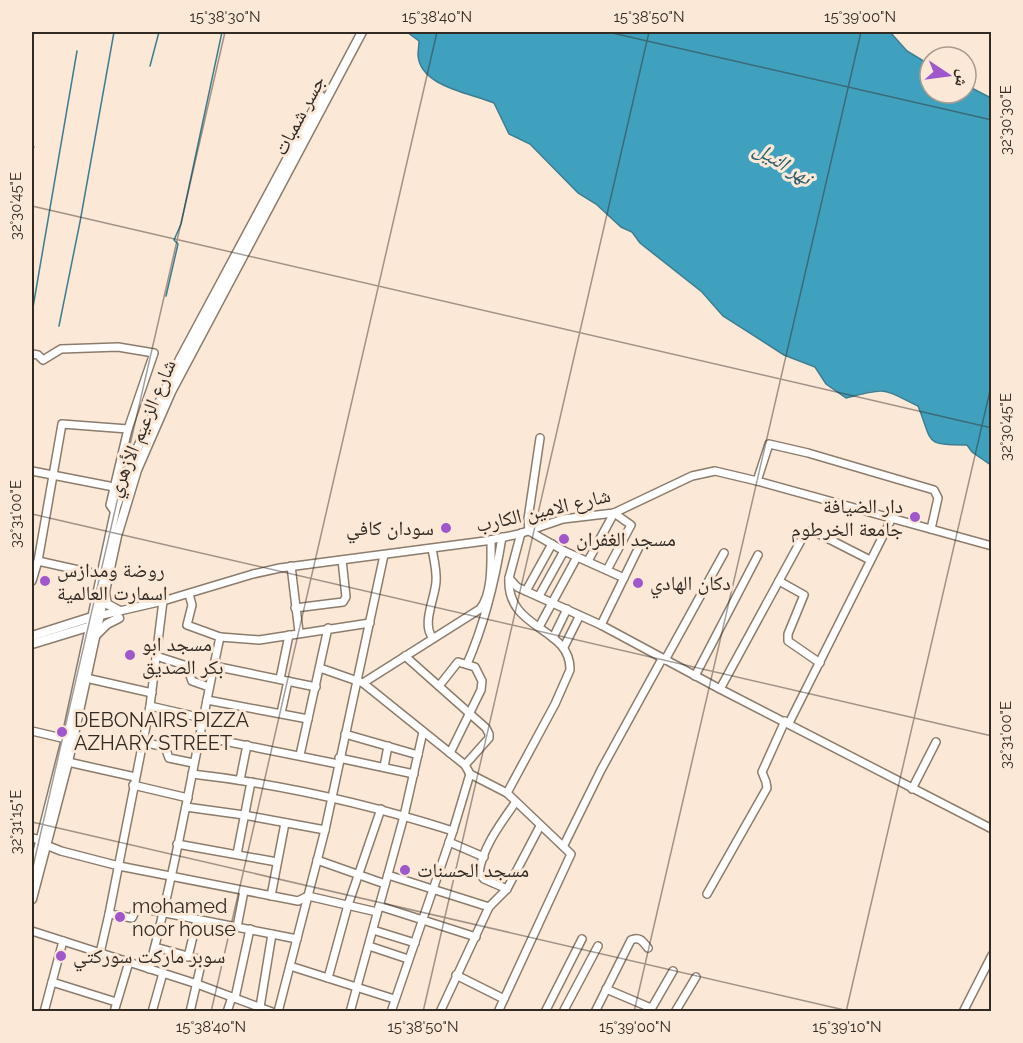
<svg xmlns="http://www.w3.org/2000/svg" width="1023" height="1043" viewBox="0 0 1023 1043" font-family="Raleway,'Noto Naskh Arabic',sans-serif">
	<rect width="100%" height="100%" fill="#fbe8d7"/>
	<path fill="#40a1be" stroke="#3c7e90" stroke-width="1.5" d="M407 32H890L907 51 930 65V93H966V85L991 98V465L972 452 967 445C923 444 934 445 918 406 881 388 887 387 846 398L826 384 815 367 784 355 723 316 702 292 640 243 632 232 621 227 596 204 578 193 530 144 509 134 494 103C471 93 420 87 418 55 418 51 419 46 419 41Z"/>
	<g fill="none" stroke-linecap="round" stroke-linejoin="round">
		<g stroke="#3c7e90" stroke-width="1.5">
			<polyline points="150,66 159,32"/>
			<polyline points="32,147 34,147"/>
			<polyline points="166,296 178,244 174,240 181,224 222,32"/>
			<polyline points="32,313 77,51"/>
			<polyline points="59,326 80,222 114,32"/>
		</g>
		<g stroke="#8c7c6c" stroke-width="10">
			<g id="minor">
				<polyline points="32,354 38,355 43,360 61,349 118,347 154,353 128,429 110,505 115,512"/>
				<polyline points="540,438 528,519 529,531 564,551 624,578"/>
				<polyline points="32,471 114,487"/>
				<polyline points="757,481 769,444 808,453 934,490 938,498 931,529"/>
				<polyline points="521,533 509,578 517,587 601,625 720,689 992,829"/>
				<path d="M432 549C434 559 437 572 436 582 435 598 421 625 433 638"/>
				<polyline points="38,561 101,575"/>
				<polyline points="588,561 614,513"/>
				<polyline points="291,566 299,632"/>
				<polyline points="607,570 631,525 614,513"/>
				<polyline points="32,581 38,561 62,424 128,429"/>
				<polyline points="779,581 804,595 788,634 788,641 820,663"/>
				<polyline points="526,591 552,544"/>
				<polyline points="539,596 564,551"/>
				<polyline points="295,608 343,602 346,597 342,560"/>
				<polyline points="98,616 163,601 253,574 280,568 485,541 519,534 563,519 614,513 692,476 715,471 757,481 992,546"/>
				<polyline points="601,625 639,547"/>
				<polyline points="539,627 577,557"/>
				<polyline points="220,637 259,640 370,623"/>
				<polyline points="553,638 567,609"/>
				<polyline points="564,647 579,617"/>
				<polyline points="156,656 184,665 187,667 192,681 209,687"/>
				<polyline points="405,656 486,728 489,734 489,738 465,765"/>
				<polyline points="665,660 724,553"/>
				<path d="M467 664C485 623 495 581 502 537"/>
				<polyline points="214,666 316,687"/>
				<polyline points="320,668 363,683 465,765 470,774 507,793 571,854 498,1012"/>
				<polyline points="695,676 758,555"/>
				<polyline points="86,678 152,693"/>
				<polyline points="280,679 289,635"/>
				<path d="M363 683 480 609C493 593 491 560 491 540"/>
				<polyline points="439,686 458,662 475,667 482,681 481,690 450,753"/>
				<polyline points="720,689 805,533 811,531 819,534 870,560"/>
				<polyline points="207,700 308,719"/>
				<polyline points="150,706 202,718"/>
				<polyline points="281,713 288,681"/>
				<polyline points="789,723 892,518"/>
				<polyline points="32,731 66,739"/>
				<polyline points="345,734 418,755"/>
				<polyline points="199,736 338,764"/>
				<polyline points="143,742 165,747 169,758 193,763"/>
				<polyline points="300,755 328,628"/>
				<polyline points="339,758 414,774"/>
				<polyline points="68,762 135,777"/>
				<polyline points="384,767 388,746"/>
				<path d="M192 774C281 784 368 804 453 831"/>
				<polyline points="240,780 247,745"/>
				<polyline points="133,785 188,798"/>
				<polyline points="912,789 936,742"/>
				<path d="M507 793 555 704 570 670C571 626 506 631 509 578"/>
				<polyline points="186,807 244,815 325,830"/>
				<polyline points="32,838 41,840 46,845 61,851 119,866 298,901 308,896 377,912"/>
				<polyline points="449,842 484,857"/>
				<polyline points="177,844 277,862"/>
				<polyline points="564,845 601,770 662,659"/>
				<polyline points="237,854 251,782"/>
				<polyline points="317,860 385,884"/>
				<polyline points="388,875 489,907"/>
				<path d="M507 889 484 879 479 873C482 848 501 823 515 803"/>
				<polyline points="707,894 767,788 766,782 762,772 785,721"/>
				<polyline points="271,896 285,823"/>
				<polyline points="379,906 476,937"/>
				<polyline points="109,914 132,918 137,908 140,908 297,939"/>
				<polyline points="237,927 244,891"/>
				<polyline points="373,930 415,943"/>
				<polyline points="32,931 197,984 272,1012"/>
				<polyline points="369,946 408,959"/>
				<polyline points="155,947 202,960 190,1012"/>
				<polyline points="100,953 109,914 150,706 163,601"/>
				<polyline points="188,957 197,920"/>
				<polyline points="290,966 394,999"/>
				<path d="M149 969C178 860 196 748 220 637L187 625 192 605 189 594"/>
				<polyline points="456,975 504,999"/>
				<polyline points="328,978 348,905 381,809"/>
				<polyline points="52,982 116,1002"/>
				<polyline points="606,989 651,1008"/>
				<polyline points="235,998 250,929"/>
				<polyline points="260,1007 272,934"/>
				<polyline points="650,1011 673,971"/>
				<polyline points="44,1012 63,941"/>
				<polyline points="114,1012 129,962"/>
				<polyline points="152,1012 163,973"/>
				<polyline points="227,1012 232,997"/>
				<polyline points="278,1012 325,830 384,555"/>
				<polyline points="350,1012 404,816 423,732"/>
				<polyline points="391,1012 453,831 470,774"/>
				<polyline points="440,1012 489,907 507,889 540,826"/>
				<polyline points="545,1012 582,939"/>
				<polyline points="563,1012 598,946"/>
				<path d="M595 1012 631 940C640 936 643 942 648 948"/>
				<polyline points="675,1012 696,977"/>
				<polyline points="963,1012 992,955"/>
			</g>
		</g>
		<g stroke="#8c7c6c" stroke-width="11">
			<g id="major">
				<polyline points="105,594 107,604 118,610"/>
				<polyline points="32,636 95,616"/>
				<polyline points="94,637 107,624 119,618"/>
				<polyline points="32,644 91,626"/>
				<polyline points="32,874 66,739 116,507 137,449 180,359 321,96"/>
				<polyline points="32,899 68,762 117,536 137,470 171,392 362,32"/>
			</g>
		</g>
		<use href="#minor" stroke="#fff" stroke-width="7"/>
		<use href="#major" stroke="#fff" stroke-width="8"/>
	</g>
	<path fill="none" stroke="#322b24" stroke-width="1.5" stroke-opacity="0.45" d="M608 32 992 120M32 206 992 428M32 514 992 736M32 822 853 1012M32 871 225 32M211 1012 437 32M423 1012 649 32M634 1012 861 32M846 1012 992 382"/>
	<g fill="#9f57cb" stroke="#fbe8d7" stroke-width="2">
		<circle cx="915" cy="517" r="6"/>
		<circle cx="446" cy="528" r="6"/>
		<circle cx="564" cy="539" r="6"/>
		<circle cx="45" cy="581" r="6"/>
		<circle cx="638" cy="583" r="6"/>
		<circle cx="130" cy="655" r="6"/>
		<circle cx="62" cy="732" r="6"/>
		<circle cx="405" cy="870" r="6"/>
		<circle cx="120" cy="917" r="6"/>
		<circle cx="61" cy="956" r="6"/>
	</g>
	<g text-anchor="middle" stroke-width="6" stroke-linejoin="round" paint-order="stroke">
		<g font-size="20" fill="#322b24" stroke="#fbe8d7">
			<text transform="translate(299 115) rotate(-62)" y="7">جسر شمبات</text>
			<text transform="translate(141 428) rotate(-67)" y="7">شارع الزعيم الأزهري</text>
			<text transform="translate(543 510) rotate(-13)" y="7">شارع الامين الكارب</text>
		</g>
		<g font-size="20" fill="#322b24" stroke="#fbe8d7" text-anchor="start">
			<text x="903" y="513" text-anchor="end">دار الضيافة<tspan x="903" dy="23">جامعة الخرطوم</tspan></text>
			<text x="434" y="535" text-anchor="end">سودان كافي</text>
			<text x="576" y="546">مسجد الغفران</text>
			<text x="57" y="577">روضة ومدازس<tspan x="57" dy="23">اسمارت العالمية</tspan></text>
			<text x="650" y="590">دكان الهادي</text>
			<text x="142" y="651">مسجد ابو<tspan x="142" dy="23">بكر الصديق</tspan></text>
			<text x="74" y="727">DEBONAIRS PIZZA<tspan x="74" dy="23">AZHARY STREET</tspan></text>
			<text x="417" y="877">مسجد الحسنات</text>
			<text x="132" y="913">mohamed<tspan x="132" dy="23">noor house</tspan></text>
			<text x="73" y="963">سوبر ماركت سوركتي</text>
		</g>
		<g font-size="21" font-style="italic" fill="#295e6d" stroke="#fbe8d7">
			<text transform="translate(783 163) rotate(32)" y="7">نهر النيل</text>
		</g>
	</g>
	<rect width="1023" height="1043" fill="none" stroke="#fbe8d7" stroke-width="66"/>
	<g transform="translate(948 75) rotate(103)"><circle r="28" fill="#fbe8d7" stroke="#ab9c8f" stroke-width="1.5"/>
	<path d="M0-4.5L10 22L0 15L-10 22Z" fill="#9f57cb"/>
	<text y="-9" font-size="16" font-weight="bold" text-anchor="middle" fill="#322b24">ش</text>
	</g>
	<rect x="33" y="33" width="957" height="977" fill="none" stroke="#322b24" stroke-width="2"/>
	<g font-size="15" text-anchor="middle" fill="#322b24">
		<text x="225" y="22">15°38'30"N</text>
		<text x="437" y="22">15°38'40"N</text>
		<text x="649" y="22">15°38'50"N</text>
		<text x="860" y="22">15°39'00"N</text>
		<text transform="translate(1006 120) rotate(-90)" y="5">32°30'30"E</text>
		<text transform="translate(16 206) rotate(-90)" y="5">32°30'45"E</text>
		<text transform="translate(1006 427) rotate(-90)" y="5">32°30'45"E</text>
		<text transform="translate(16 514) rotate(-90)" y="5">32°31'00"E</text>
		<text transform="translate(1006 735) rotate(-90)" y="5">32°31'00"E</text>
		<text transform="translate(16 822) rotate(-90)" y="5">32°31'15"E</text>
		<text x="211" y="1032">15°38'40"N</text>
		<text x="423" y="1032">15°38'50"N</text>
		<text x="635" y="1032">15°39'00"N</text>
		<text x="847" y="1032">15°39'10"N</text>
	</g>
</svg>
